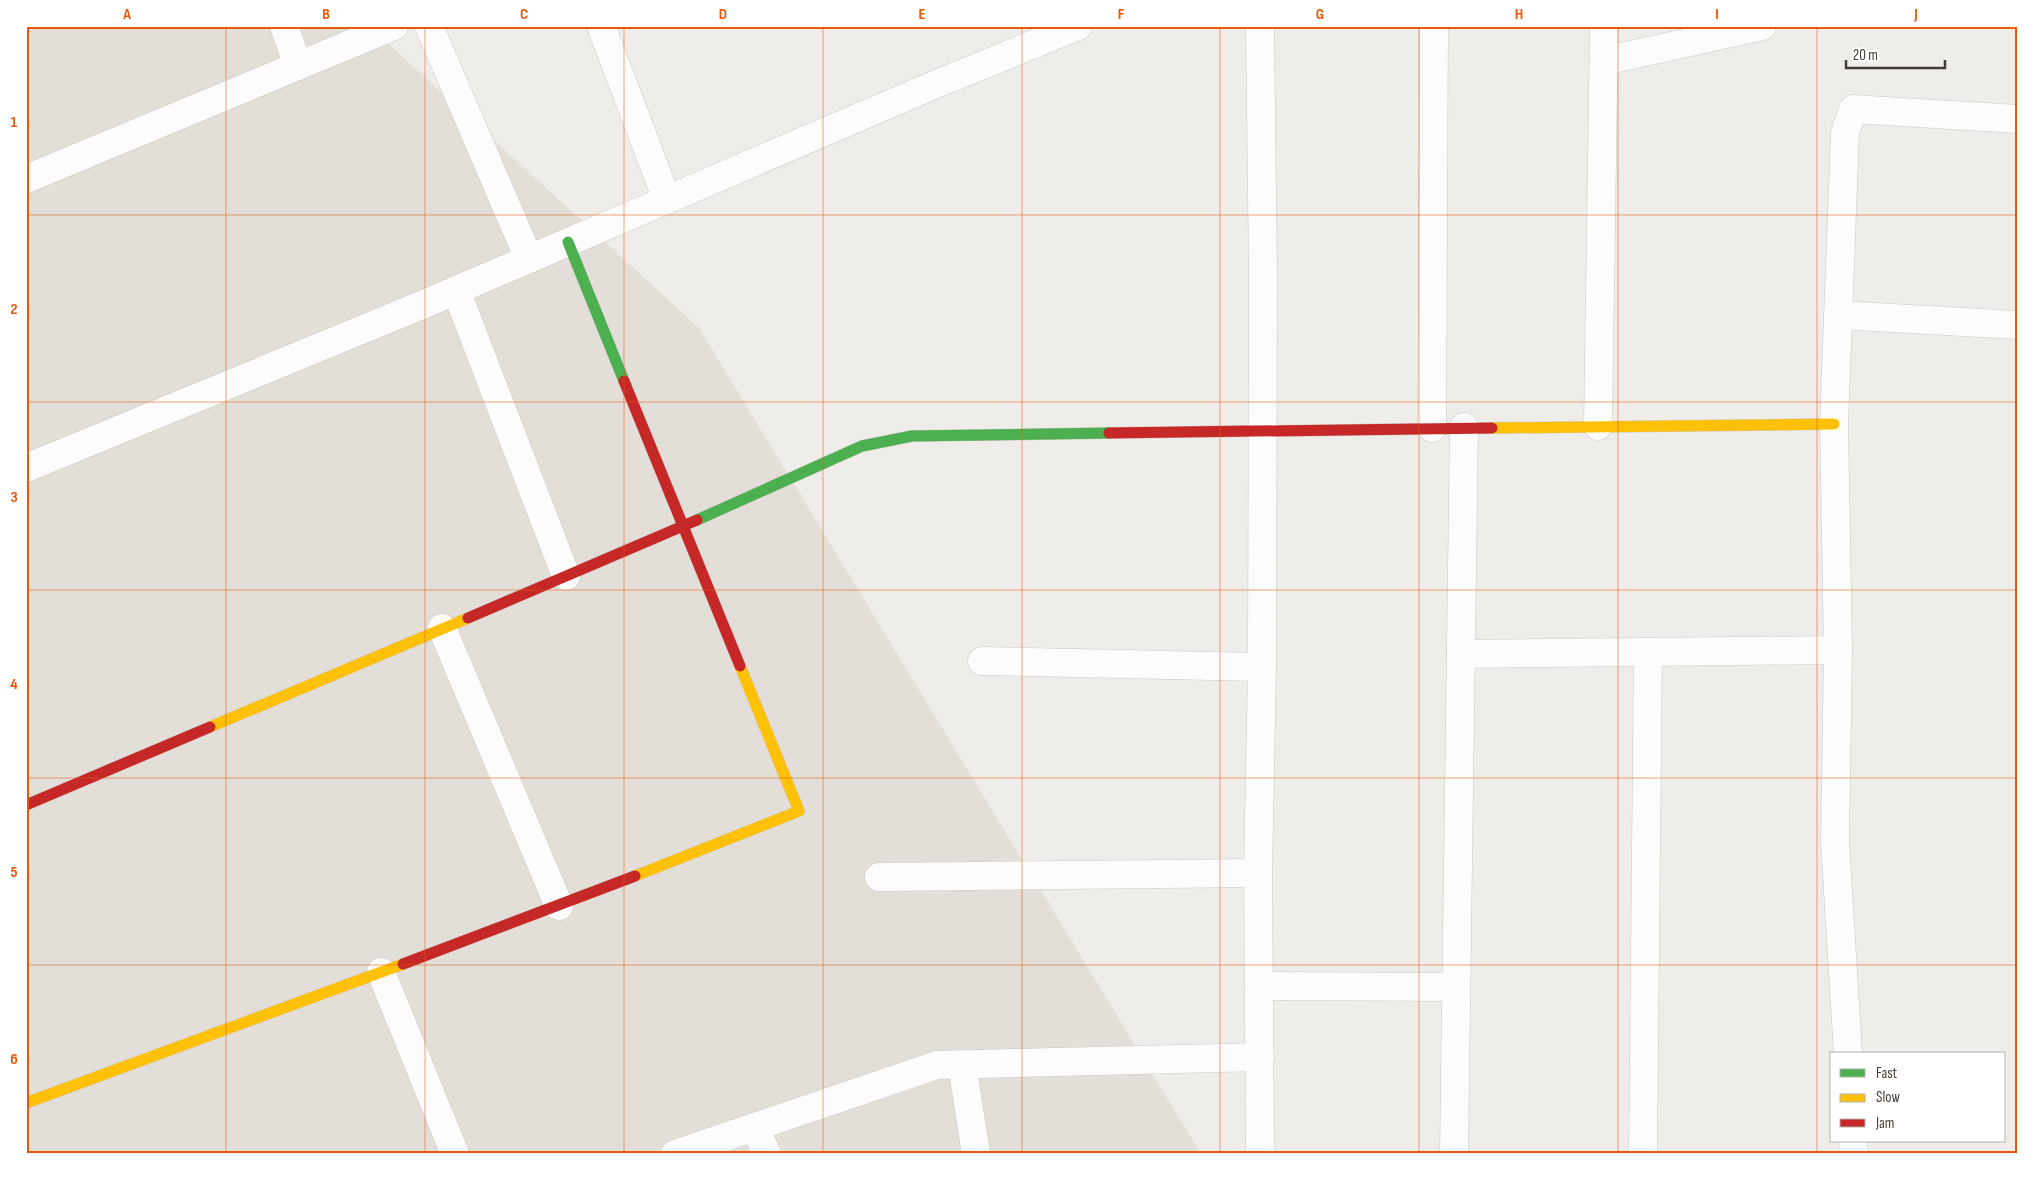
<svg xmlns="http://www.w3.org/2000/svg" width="2043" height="1180" viewBox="0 0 2043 1180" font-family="'Sofia Sans Condensed',sans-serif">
	<rect width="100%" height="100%" fill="#efedea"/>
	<polygon fill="#e3ded7" points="26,26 369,26 699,328 1201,1154 26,1154"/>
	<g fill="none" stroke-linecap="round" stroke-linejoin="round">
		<g stroke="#ccc9c6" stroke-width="29">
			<g id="street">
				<polyline points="284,26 298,66"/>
				<polyline points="429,26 529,259"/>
				<polyline points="601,26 667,200"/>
				<polyline points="1260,26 1263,275 1262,667 1258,873 1260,1154"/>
				<polyline points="1604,61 1762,26"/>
				<polyline points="26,179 394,26"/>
				<polyline points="456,290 566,576"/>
				<polyline points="1838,315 2017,325"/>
				<polyline points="1598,426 1604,26"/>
				<polyline points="1432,428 1434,26"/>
				<polyline points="26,468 417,307 934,85 1078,26"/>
				<polyline points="442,628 559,906"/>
				<polyline points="1461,654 1838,650"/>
				<polyline points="982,661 1262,667"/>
				<polyline points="879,877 1258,873"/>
				<polyline points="381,972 455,1154"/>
				<polyline points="1259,986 1456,987"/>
				<polyline points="1848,1054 1835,842 1838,650 1834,424 1845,133 1853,109 2017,119"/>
				<polyline points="962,1064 976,1154"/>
				<polyline points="755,1127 767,1154"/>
				<polyline points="1853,1141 1854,1154"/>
				<polyline points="675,1154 937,1065 1260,1057"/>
				<polyline points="1454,1154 1464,427"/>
				<polyline points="1643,1154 1648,652"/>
			</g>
		</g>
		<g stroke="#d1cbc4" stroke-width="12">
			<g id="fast">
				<polyline points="568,242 624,381"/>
				<polyline points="697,520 862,446 912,436 1109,433"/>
			</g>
		</g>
		<g stroke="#d1cbc4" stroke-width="12">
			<g id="slow">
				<polyline points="1492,428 1834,424"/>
				<polyline points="210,727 468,618"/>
				<polyline points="635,876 799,811 740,666"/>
				<polyline points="26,1103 403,964"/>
			</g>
		</g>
		<g stroke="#d1cbc4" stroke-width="12">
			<g id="jam">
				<polyline points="624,381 740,666"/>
				<polyline points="1109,433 1492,428"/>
				<polyline points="468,618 697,520"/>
				<polyline points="26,805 210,727"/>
				<polyline points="403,964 635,876"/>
			</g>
		</g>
		<use href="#street" stroke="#fdfcfc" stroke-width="28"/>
		<use href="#fast" stroke="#4caf50" stroke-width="11"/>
		<use href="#slow" stroke="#ffc107" stroke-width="11"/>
		<use href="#jam" stroke="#c62828" stroke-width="11"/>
	</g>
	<path fill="none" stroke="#e8590c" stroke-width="1" stroke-opacity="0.55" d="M226 26V1154M425 26V1154M624 26V1154M823 26V1154M1022 26V1154M1220 26V1154M1419 26V1154M1618 26V1154M1817 26V1154M26 215H2017M26 402H2017M26 590H2017M26 778H2017M26 965H2017"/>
	<rect width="2043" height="1180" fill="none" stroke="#ffffff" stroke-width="55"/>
	<rect x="1830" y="1052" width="175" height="90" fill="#ffffff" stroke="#b5b1af"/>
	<rect x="1840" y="1069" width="25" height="8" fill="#4caf50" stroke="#b5b1af"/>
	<text x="1876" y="1078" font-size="15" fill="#453d36">Fast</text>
	<rect x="1840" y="1094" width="25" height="8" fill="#ffc107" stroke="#b5b1af"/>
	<text x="1876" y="1102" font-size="15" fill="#453d36">Slow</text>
	<rect x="1840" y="1119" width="25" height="8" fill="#c62828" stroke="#b5b1af"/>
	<text x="1876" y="1128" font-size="15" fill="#453d36">Jam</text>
	<path d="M1846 60v8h99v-8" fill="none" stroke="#453d36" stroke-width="2.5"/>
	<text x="1853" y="60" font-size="15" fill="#453d36" stroke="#ffffff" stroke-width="4" paint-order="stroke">20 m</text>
	<rect x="28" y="28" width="1988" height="1124" fill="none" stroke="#e8590c" stroke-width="2"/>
	<g font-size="16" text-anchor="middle" font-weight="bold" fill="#e8590c">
		<text x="127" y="19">A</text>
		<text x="326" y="19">B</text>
		<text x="524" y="19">C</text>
		<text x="723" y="19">D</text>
		<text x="922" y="19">E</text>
		<text x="1121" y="19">F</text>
		<text x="1320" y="19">G</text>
		<text x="1519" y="19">H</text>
		<text x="1717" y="19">I</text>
		<text x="1916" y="19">J</text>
		<text x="14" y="127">1</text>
		<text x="14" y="314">2</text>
		<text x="14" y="502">3</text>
		<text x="14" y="689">4</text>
		<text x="14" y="877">5</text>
		<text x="14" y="1064">6</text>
	</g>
</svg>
